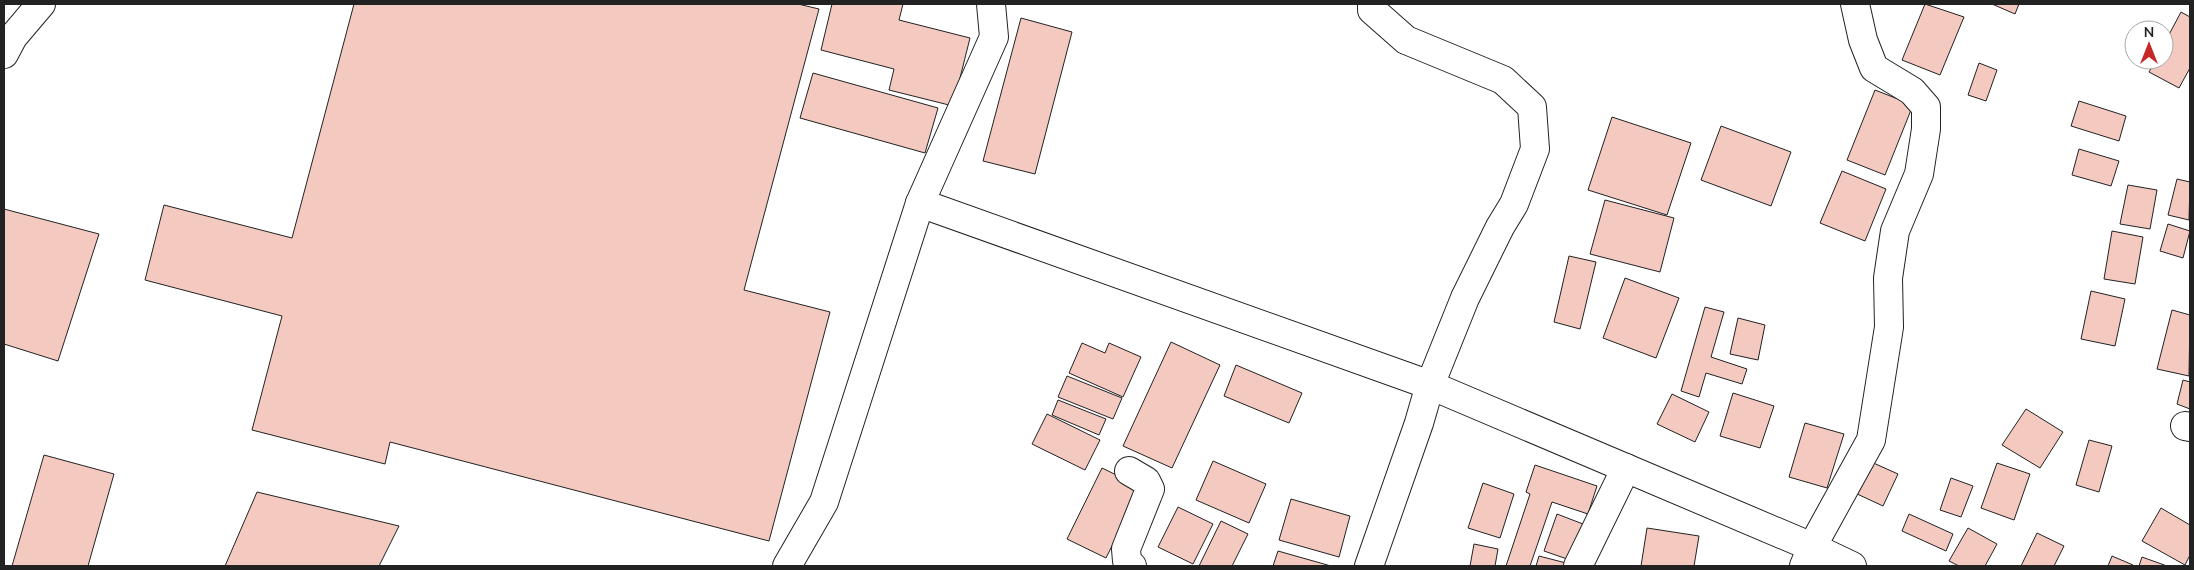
<svg xmlns="http://www.w3.org/2000/svg" width="2194" height="570" viewBox="0 0 2194 570" font-family="'Nunito Sans',sans-serif">
	<rect width="100%" height="100%" fill="#fff"/>
	<g fill="#f3c9c0" stroke="#222">
		<polygon points="354,4 798,4 819,9 744,290 830,312 769,541 390,442 385,464 252,430 282,316 145,280 164,205 292,238"/>
		<polygon points="832,4 903,4 899,20 970,38 953,106 889,90 894,69 821,50"/>
		<polygon points="1925,4 1964,17 1940,75 1902,60"/>
		<polygon points="1992,4 2019,4 2015,14"/>
		<polygon points="2181,12 2190,17 2190,68 2179,88 2149,72 2156,60 2164,60 2164,44"/>
		<polygon points="1021,18 1072,32 1035,174 983,161"/>
		<polygon points="1979,63 1997,70 1986,101 1968,95"/>
		<polygon points="813,73 938,108 925,153 800,118"/>
		<polygon points="1875,90 1913,105 1885,175 1847,160"/>
		<polygon points="2079,101 2126,116 2119,141 2071,126"/>
		<polygon points="1612,117 1691,143 1667,215 1588,190"/>
		<polygon points="1721,126 1791,152 1771,206 1701,180"/>
		<polygon points="2079,149 2119,161 2111,186 2072,175"/>
		<polygon points="1842,171 1886,189 1865,241 1820,223"/>
		<polygon points="2177,179 2190,182 2189,220 2168,215"/>
		<polygon points="2128,185 2157,190 2150,229 2120,224"/>
		<polygon points="1605,200 1674,218 1660,272 1590,254"/>
		<polygon points="4,209 99,234 58,361 4,344"/>
		<polygon points="2168,224 2190,231 2183,258 2160,251"/>
		<polygon points="2112,231 2143,237 2135,284 2104,279"/>
		<polygon points="1569,256 1596,262 1580,329 1554,322"/>
		<polygon points="1625,278 1679,298 1656,358 1603,338"/>
		<polygon points="2091,291 2125,299 2115,346 2081,339"/>
		<polygon points="1705,307 1724,312 1711,357 1747,369 1742,384 1706,373 1699,397 1681,391"/>
		<polygon points="2172,310 2190,315 2189,376 2157,369"/>
		<polygon points="1738,318 1765,325 1758,360 1730,354"/>
		<polygon points="1171,342 1220,365 1172,468 1123,446"/>
		<polygon points="1082,343 1105,353 1109,343 1141,357 1123,397 1069,373"/>
		<polygon points="1236,365 1302,393 1289,423 1224,396"/>
		<polygon points="1067,376 1122,398 1113,419 1058,397"/>
		<polygon points="2183,380 2190,382 2190,409 2177,404"/>
		<polygon points="1733,393 1774,406 1760,448 1720,436"/>
		<polygon points="1672,394 1709,412 1695,442 1657,424"/>
		<polygon points="1058,400 1106,419 1099,435 1052,415"/>
		<polygon points="2026,409 2063,432 2040,468 2002,445"/>
		<polygon points="1047,414 1100,440 1085,470 1032,444"/>
		<polygon points="1805,423 1844,434 1827,488 1789,477"/>
		<polygon points="2089,440 2112,446 2099,492 2076,485"/>
		<polygon points="44,455 114,474 88,566 12,566"/>
		<polygon points="1213,461 1266,484 1249,523 1196,500"/>
		<polygon points="1869,461 1898,474 1883,506 1855,493"/>
		<polygon points="1997,463 2030,474 2014,520 1981,508"/>
		<polygon points="1535,465 1597,486 1588,514 1552,502 1530,566 1506,566 1530,494 1526,492"/>
		<polygon points="1102,468 1141,487 1106,558 1067,539"/>
		<polygon points="1951,478 1973,486 1961,517 1940,510"/>
		<polygon points="1483,483 1514,494 1500,538 1468,528"/>
		<polygon points="257,492 399,526 379,566 225,566"/>
		<polygon points="1291,499 1350,516 1339,557 1279,540"/>
		<polygon points="1178,507 1213,524 1193,564 1158,547"/>
		<polygon points="2161,508 2190,525 2190,555 2185,565 2142,541"/>
		<polygon points="1557,514 1583,524 1570,560 1544,551"/>
		<polygon points="1909,514 1953,534 1946,551 1902,531"/>
		<polygon points="1221,521 1248,534 1232,566 1199,566"/>
		<polygon points="1647,528 1699,536 1694,566 1641,566"/>
		<polygon points="1968,528 1997,544 1985,566 1959,566 1949,561"/>
		<polygon points="2037,533 2064,546 2054,566 2021,566"/>
		<polygon points="1474,544 1498,549 1495,566 1470,566"/>
		<polygon points="1278,551 1331,566 1273,566"/>
		<polygon points="1539,556 1566,563 1565,566 1536,566"/>
		<polygon points="2112,556 2133,565 2132,566 2108,566"/>
		<polygon points="2142,557 2167,566 2139,566"/>
	</g>
	<g fill="none" stroke-linecap="round" stroke-linejoin="round">
		<g stroke="#222" stroke-width="30">
			<g id="minor">
				<polyline points="4,54 13,37 41,4"/>
				<polyline points="920,203 1430,385 1812,547 1852,566"/>
				<polyline points="2185,426 2190,427"/>
				<polyline points="1129,471 1146,481 1150,489 1126,549 1127,561 1132,566"/>
				<polyline points="787,566 824,502 920,203 994,37 991,4"/>
				<polyline points="1369,566 1419,423 1430,385 1465,298 1500,227 1514,204 1535,149 1532,107 1503,80 1406,40 1372,10 1372,4"/>
				<polyline points="1578,566 1626,468"/>
				<polyline points="1804,566 1812,547 1871,440 1889,327 1888,278 1895,231 1919,174 1926,129 1926,107 1912,91 1874,68 1863,40 1855,4"/>
			</g>
		</g>
		<use href="#minor" stroke="#fff" stroke-width="28"/>
	</g>
	<rect width="2194" height="570" fill="none" stroke="#222222" stroke-width="10"/>
	<g transform="translate(2149 45)"><circle r="24" fill="#ffffff" stroke="#a7a7a7"/>
	<path d="M0-4L9 19L0 12L-9 19Z" fill="#c62828"/>
	<text y="-8" font-size="14" font-weight="bold" text-anchor="middle" fill="#222222">N</text>
	</g>
</svg>
